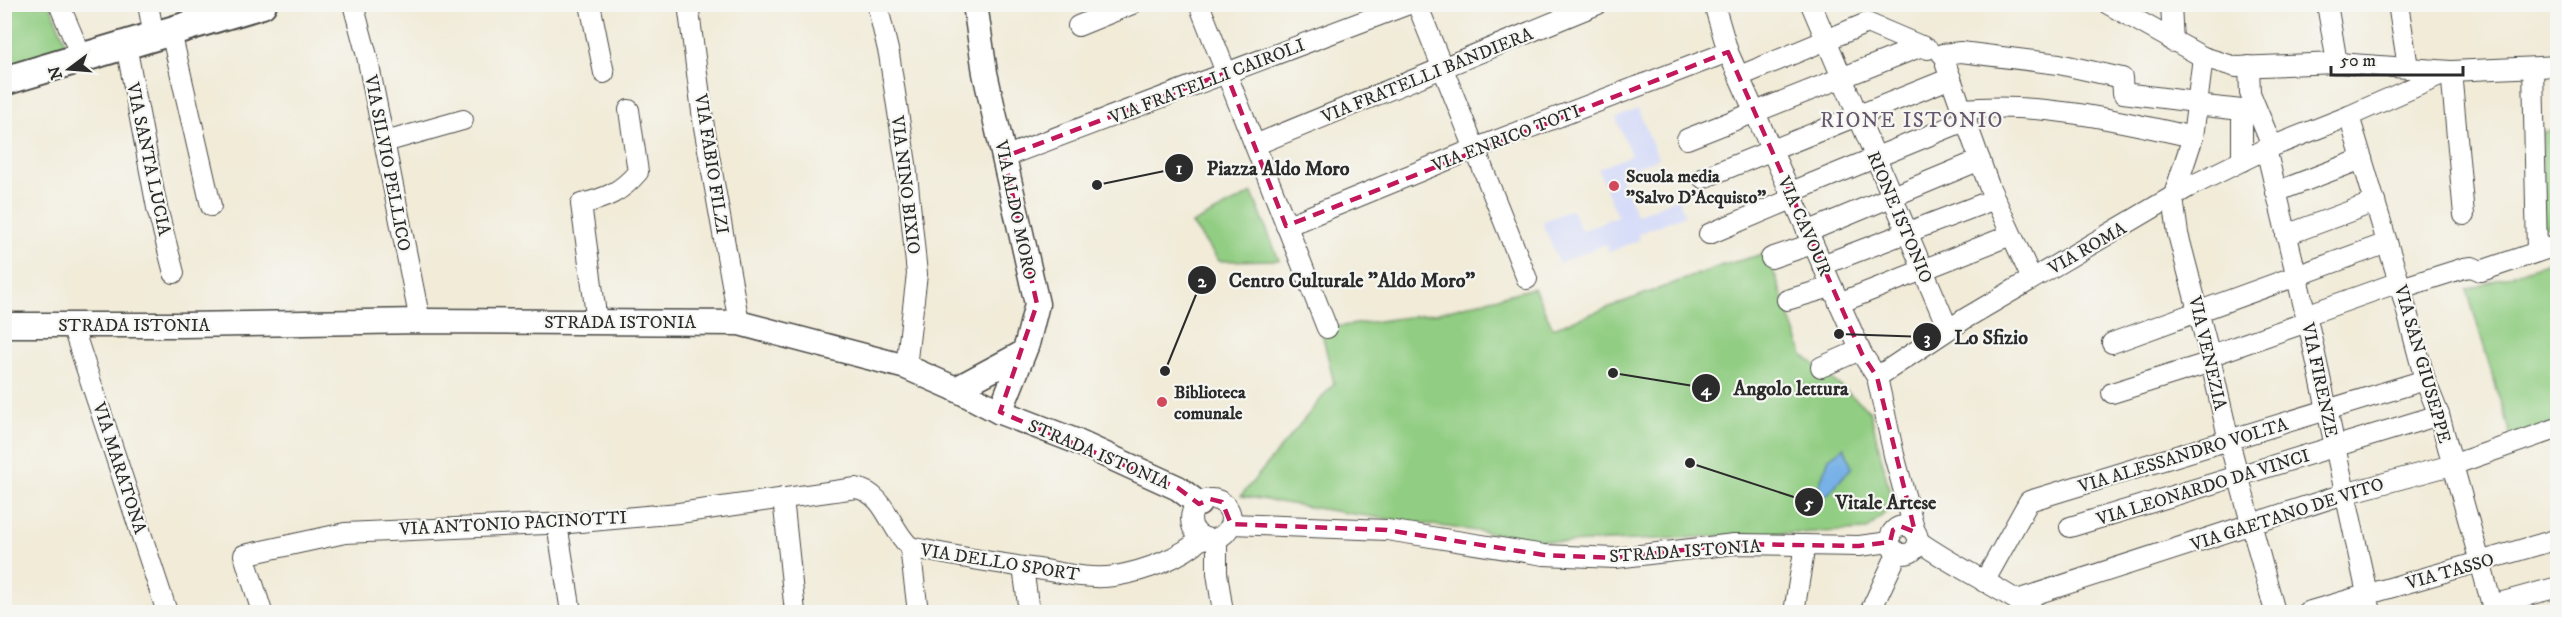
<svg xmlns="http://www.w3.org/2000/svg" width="2562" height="617" viewBox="0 0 2562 617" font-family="'IM FELL DW Pica',serif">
	<rect width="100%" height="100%" fill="#f6f6f2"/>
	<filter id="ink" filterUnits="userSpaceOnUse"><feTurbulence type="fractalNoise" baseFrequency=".0167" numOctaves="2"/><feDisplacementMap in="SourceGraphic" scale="12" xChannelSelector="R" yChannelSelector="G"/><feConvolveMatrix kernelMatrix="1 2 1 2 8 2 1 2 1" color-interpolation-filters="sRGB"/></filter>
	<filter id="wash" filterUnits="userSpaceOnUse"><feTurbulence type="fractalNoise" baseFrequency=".008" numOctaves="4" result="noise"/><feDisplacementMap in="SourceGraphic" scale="24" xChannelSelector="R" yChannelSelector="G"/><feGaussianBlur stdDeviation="1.35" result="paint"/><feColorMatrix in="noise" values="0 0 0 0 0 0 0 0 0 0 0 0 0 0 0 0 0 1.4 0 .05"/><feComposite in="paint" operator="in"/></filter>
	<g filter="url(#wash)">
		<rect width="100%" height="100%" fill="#f1ebd8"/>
		<polygon fill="#d3d9f9" points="1638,109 1658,158 1620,174 1636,215 1678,198 1685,215 1638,234 1639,240 1609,252 1606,244 1559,263 1542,222 1572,209 1581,231 1617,216 1598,169 1631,155 1616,118"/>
		<g fill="#91cd82" stroke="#5e7c56" stroke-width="1.5">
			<polygon points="5,5 50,5 68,48 5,67"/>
			<polygon points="2557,130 2557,220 2541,229 2543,132"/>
			<polygon points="1252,193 1279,260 1219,261 1192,224"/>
			<polygon points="1767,253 1803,355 1870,411 1893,505 1867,530 1565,543 1359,515 1241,496 1334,383 1321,329 1437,313 1534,288 1553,328 1720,266"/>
			<polygon points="2557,259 2557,422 2511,437 2467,290"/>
		</g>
		<polygon fill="#77b1e7" stroke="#516e89" stroke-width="1.5" points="1844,447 1852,467 1826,496 1817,491 1829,458"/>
	</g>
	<g filter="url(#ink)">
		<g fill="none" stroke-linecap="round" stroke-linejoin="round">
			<g stroke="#494845" stroke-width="22">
				<g id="minor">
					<polyline points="59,4 82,58"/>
					<polyline points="148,4 154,37"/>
					<polyline points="353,4 367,56 420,321"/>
					<polyline points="590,4 604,73"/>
					<polyline points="688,4 704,127 739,323"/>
					<polyline points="877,4 889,54 906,164 917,274 906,367"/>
					<polyline points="1199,4 1327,328"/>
					<polyline points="1417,4 1527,279"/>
					<polyline points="1714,4 1728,52 1862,354 1877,377 1894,455 1915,532"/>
					<polyline points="1811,4 1948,329"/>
					<polyline points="2108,4 2203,57 2236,67 2337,63 2451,71 2558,66"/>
					<polyline points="2171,4 2173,42"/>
					<polyline points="2327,4 2337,63"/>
					<polyline points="2398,4 2408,67"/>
					<polyline points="1078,26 1132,4"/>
					<polyline points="171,32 211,206"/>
					<polyline points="126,45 157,208 174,273"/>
					<polyline points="1942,54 1961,52 2059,64 2122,78 2123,93 2196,102"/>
					<polyline points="2203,57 2193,137 2173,198 2178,234 2207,345 2229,441 2275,612"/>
					<polyline points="1946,65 1989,186 2032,279"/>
					<polyline points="2249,66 2250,93 2272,146"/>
					<polyline points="2533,68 2537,252"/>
					<polyline points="2451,71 2464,215"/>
					<polyline points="1740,76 1867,23 1928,49"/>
					<polyline points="2195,105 2242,110 2242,161"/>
					<path d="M1963 109C2040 102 2117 120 2193 137"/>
					<polyline points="2349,116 2399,282 2425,380 2439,415 2494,612"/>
					<polyline points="1687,139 1922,46"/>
					<polyline points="385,142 463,120"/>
					<polyline points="1255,145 1598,4"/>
					<polyline points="2266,149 2311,336 2371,612"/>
					<polyline points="1004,157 1409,4"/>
					<polyline points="1703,178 1951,78"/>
					<polyline points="2276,192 2362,159"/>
					<polyline points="1789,193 1967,120"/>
					<polyline points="1286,226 1474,149 1728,52"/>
					<polyline points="1807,232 1980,160"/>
					<polyline points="1709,234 1792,199"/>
					<polyline points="2286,235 2375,202"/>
					<polyline points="1771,258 1812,244"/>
					<polyline points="1822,265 1995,199"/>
					<polyline points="2401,288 2464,268 2472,267 2481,271 2558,245"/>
					<polyline points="1787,300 1831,287"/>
					<polyline points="1839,303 2011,235"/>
					<polyline points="2306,315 2399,282"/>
					<path d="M597 322 581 204C607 198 621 192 638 172L629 110"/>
					<polyline points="72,325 167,612"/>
					<polyline points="2112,343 2387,243"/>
					<polyline points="2209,356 2307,322"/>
					<polyline points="1821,367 1860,350"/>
					<polyline points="1877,377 1966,318 2187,188 2266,149 2349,116 2451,71"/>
					<polyline points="2112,393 2211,362"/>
					<polyline points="783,498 795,612"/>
					<circle cx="1211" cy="519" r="20"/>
					<polyline points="557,524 571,612"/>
					<polyline points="1231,524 1387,530 1544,555 1615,558 1734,544 1859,546 1890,542"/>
					<circle cx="1904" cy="540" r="14"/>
					<polyline points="2070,527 2439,415"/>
					<polyline points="1217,539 1217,573 1223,612"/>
					<path d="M1918 541C1955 567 1997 586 2035 612"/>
					<polyline points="910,547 918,612"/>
					<polyline points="1023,567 1029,612"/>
					<polyline points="1984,582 2029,501 2425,380"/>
					<polyline points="2017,600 2344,494 2452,465 2558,428"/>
					<polyline points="2492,605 2558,587"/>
					<path d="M262 612 244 555 345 533 569 523 679 513 856 488C886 494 889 528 910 547 952 556 995 563 1038 569 1063 573 1090 580 1115 576 1145 571 1181 558 1203 537"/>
					<polyline points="1794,612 1805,545"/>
					<polyline points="1870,612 1898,552"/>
					<polyline points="2307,612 2558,539"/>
				</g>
			</g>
			<g stroke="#494845" stroke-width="27">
				<g id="tertiary">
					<polyline points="975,4 985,73 1037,304 1027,344 1000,412"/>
					<polyline points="4,325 183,325 420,321 739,323 906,367 956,389 1000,412 1073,440 1178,488 1199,504"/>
					<polyline points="956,389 1023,353"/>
				</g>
			</g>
			<g stroke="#494845" stroke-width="32">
				<polyline id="secondary" points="4,81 262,4"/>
			</g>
			<use href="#minor" stroke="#fff" stroke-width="20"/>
			<use href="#tertiary" stroke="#fff" stroke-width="24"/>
			<use href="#secondary" stroke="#fff" stroke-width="28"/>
		</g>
	</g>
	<path fill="none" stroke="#c2185b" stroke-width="4.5" stroke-dasharray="12 8" stroke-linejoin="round" d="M1728 52 1862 354 1877 377 1915 532 1900 526 1893 530 1890 542 1859 546 1734 544 1615 558 1544 555 1387 530 1231 524 1222 502 1210 499 1199 504 1178 488 1000 412 1037 304 1004 157 1226 73 1286 226Z"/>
	<g fill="#d1495b" stroke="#f6f6f2" stroke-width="2">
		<circle cx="1614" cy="186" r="6"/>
		<circle cx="1162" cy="402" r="6"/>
	</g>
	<g text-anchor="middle" stroke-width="4.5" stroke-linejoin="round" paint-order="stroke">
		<g font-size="18" fill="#2b2b2b" stroke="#f6f6f2">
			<text transform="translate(1427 75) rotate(-22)" y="6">VIA FRATELLI BANDIERA</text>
			<text transform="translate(1207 81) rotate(-21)" y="6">VIA FRATELLI CAIROLI</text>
			<text transform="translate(1506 138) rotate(-21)" y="6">VIA ENRICO TOTI</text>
			<text transform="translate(149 159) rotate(78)" y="6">VIA SANTA LUCIA</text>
			<text transform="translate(388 163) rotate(79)" y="6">VIA SILVIO PELLICO</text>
			<text transform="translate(712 164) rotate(81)" y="6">VIA FABIO FILZI</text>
			<text transform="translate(906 185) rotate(83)" y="6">VIA NINO BIXIO</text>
			<text transform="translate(1016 210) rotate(78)" y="6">VIA ALDO MORO</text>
			<text transform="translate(1900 217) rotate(67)" y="6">RIONE ISTONIO</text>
			<text transform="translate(1805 226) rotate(66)" y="6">VIA CAVOUR</text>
			<text transform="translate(2087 248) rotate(-30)" y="6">VIA ROMA</text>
			<text x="620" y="328">STRADA ISTONIA</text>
			<text x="134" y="331">STRADA ISTONIA</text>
			<text transform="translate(2208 353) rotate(77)" y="6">VIA VENEZIA</text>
			<text transform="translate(2423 364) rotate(74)" y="6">VIA SAN GIUSEPPE</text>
			<text transform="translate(2320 380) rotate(78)" y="6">VIA FIRENZE</text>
			<text transform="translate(1099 454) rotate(23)" y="6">STRADA ISTONIA</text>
			<text transform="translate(2183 455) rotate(-17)" y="6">VIA ALESSANDRO VOLTA</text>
			<text transform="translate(120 468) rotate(72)" y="6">VIA MARATONA</text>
			<text transform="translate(2203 487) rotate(-17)" y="6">VIA LEONARDO DA VINCI</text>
			<text transform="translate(2287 514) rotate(-18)" y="6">VIA GAETANO DE VITO</text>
			<text transform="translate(513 523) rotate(-3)" y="6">VIA ANTONIO PACINOTTI</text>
			<text transform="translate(1685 551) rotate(-4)" y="6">STRADA ISTONIA</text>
			<text transform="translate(1000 562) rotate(9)" y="6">VIA DELLO SPORT</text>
			<text transform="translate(2450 571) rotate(-16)" y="6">VIA TASSO</text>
		</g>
		<g font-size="18" font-weight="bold" fill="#2b2b2b" stroke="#f6f6f2" text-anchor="start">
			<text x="1626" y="182">Scuola media<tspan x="1626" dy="21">"Salvo D'Acquisto"</tspan></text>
			<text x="1174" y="398">Biblioteca<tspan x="1174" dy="21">comunale</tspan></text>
		</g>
		<g font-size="21" letter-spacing="1.5" fill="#66586c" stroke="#f6f6f2">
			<text x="1912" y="127">RIONE ISTONIO</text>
		</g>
	</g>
	<path fill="none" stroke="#2b2b2b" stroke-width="2" d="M1097 185L1179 168M1165 371L1202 280M1839 334L1927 337M1613 373L1706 388M1690 463L1809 502"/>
	<g fill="#2b2b2b" stroke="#f6f6f2" stroke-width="2">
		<circle cx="1097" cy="185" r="6"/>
		<circle cx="1165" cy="371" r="6"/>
		<circle cx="1839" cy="334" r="6"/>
		<circle cx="1613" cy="373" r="6"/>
		<circle cx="1690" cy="463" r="6"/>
		<circle cx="1179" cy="168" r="15"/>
		<circle cx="1202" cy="280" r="15"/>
		<circle cx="1927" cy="337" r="15"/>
		<circle cx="1706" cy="388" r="15"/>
		<circle cx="1809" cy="502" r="15"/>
	</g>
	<g font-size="18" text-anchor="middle" font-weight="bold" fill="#fff">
		<text x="1179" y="174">1</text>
		<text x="1202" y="287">2</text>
		<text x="1927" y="344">3</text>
		<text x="1706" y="395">4</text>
		<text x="1809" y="509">5</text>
	</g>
	<g font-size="20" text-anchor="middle" font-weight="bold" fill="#2b2b2b" stroke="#f6f6f2" stroke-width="4.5" stroke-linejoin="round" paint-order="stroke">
		<text x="1278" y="175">Piazza Aldo Moro</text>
		<text x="1352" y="287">Centro Culturale "Aldo Moro"</text>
		<text x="1991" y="344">Lo Sfizio</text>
		<text x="1791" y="395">Angolo lettura</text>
		<text x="1886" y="509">Vitale Artese</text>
	</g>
	<rect width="2562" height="617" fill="none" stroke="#f6f6f2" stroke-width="24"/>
	<g transform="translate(69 69) rotate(254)" stroke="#f6f6f2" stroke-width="4.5" paint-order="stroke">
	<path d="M0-4.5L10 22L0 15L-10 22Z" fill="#2b2b2b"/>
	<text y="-9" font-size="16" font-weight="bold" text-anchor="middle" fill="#2b2b2b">N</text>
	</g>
	<path d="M2331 66v9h132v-9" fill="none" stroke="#2b2b2b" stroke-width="3"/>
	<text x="2340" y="66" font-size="18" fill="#2b2b2b" stroke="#f6f6f2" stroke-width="4.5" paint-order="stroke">50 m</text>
</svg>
